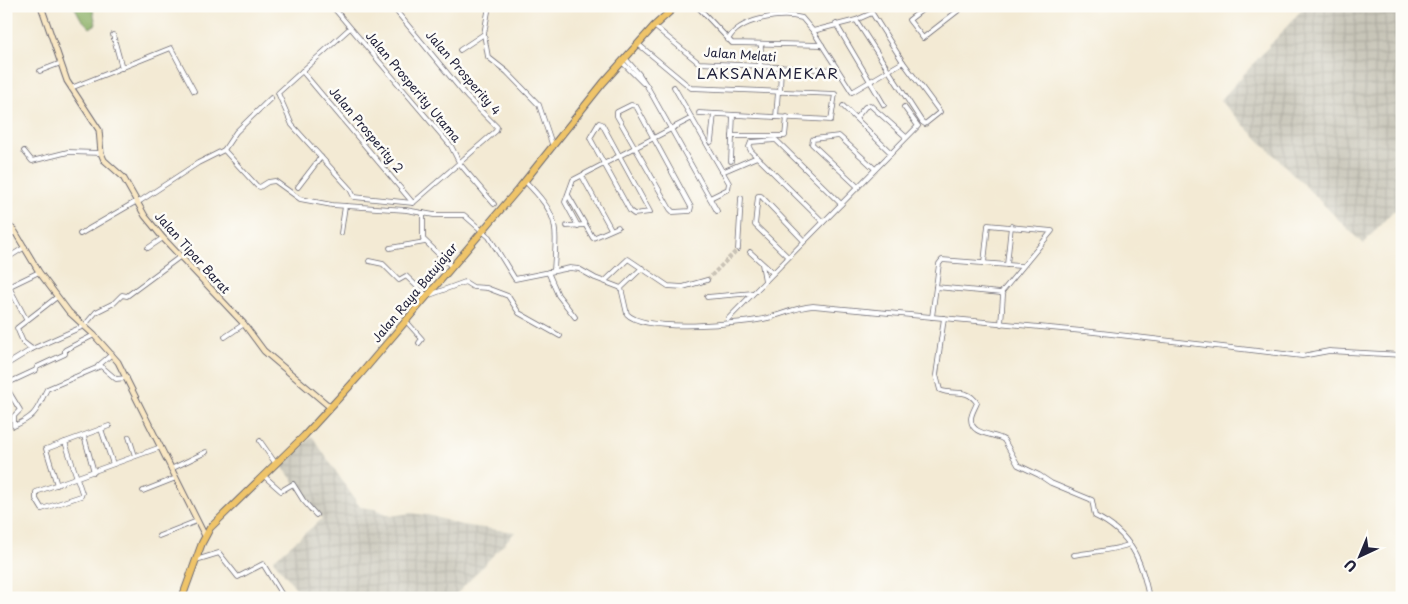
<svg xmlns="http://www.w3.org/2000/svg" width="1408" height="604" viewBox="0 0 1408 604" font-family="'Playpen Sans',sans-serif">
	<defs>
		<pattern id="industrial-grid" width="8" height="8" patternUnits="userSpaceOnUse" patternTransform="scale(1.25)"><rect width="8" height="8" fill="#c7c5b8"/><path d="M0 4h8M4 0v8" fill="none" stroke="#aba99f"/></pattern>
		<pattern id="forest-firs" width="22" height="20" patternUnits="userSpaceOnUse" patternTransform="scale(1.25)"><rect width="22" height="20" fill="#8cb066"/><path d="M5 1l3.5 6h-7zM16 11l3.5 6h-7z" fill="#728f55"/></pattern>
	</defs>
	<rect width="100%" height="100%" fill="#fdfcf7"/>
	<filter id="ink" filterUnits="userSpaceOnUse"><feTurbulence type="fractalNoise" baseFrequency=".02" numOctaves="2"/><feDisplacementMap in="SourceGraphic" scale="10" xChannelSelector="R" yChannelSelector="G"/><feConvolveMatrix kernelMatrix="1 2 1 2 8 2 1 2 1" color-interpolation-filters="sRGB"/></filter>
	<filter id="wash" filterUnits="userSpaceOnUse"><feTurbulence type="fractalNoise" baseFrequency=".0096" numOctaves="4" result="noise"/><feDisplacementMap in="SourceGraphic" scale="20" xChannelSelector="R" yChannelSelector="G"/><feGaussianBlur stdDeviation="1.12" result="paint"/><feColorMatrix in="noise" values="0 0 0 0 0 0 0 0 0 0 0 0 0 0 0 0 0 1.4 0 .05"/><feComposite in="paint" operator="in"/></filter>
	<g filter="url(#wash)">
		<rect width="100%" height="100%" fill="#f3ead4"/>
		<g fill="url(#industrial-grid)">
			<polygon points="1305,6 1402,6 1402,210 1393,211 1363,244 1220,101"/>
			<polygon points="312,436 360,507 375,509 391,516 411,513 432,516 461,525 515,532 453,598 304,598 273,560 322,519 282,466"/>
		</g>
		<polygon fill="url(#forest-firs)" stroke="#576950" points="74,6 96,6 93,11 96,24 90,28 81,19"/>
	</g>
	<g filter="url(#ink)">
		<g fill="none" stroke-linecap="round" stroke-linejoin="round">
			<polyline stroke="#c9c2b5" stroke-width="4" stroke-dasharray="4 2" stroke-linecap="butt" points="707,280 738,249"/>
			<g stroke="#6b6871" stroke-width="5.5">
				<g id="street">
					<polyline points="332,6 451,146 460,164 494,204"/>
					<polyline points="392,6 467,97 497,127 496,131 413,203"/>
					<polyline points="489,6 484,34 488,57 507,72 539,105 553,147"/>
					<polyline points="697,6 732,43 822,45"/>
					<polyline points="927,6 909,20 923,38 964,6"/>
					<polyline points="836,24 884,105"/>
					<polyline points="654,26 699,63 837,70"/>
					<polyline points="350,28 278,93 292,125 350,189 354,197 413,203"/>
					<polyline points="813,31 856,20 872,13 903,62 940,112 925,124 922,122 856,20"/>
					<polyline points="113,35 122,68"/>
					<path d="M728 40C738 19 781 12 802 18L813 31 852 92 903 62"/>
					<polyline points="638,44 691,88 835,94 831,120 699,113"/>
					<polyline points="460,50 484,34"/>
					<polyline points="625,58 639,74 647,86 717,211"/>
					<polyline points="622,62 643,83"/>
					<polyline points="760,67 761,45"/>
					<polyline points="40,71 61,63"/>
					<polyline points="302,71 413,203"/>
					<polyline points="674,87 729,183 728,189 710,198"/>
					<polyline points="71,88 171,48 194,91"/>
					<polyline points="780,92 781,67"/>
					<polygon points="631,105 636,106 691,207 690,211 673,212 670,209 617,116 617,112"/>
					<polyline points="843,106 891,153"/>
					<polyline points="776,117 778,92"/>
					<polyline points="856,118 865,107 870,105 906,137"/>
					<polygon points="599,123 602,124 650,212 634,214 630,211 590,138"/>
					<polyline points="732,136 785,136 787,117"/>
					<polyline points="711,142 714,114"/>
					<polyline points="224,150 236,132 271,98"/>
					<polyline points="24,151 32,161 68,152 101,153"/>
					<polyline points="731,161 733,115"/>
					<polyline points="722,172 757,157"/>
					<polyline points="582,176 611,229"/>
					<path d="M525 181C559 216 557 223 554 270"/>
					<polyline points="298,187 321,157"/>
					<polyline points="858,187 812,144 813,139 839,136 875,169"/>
					<polyline points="568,195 593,238 618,227"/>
					<path d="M137 203 198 163 224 150 257 186 260 187 268 182 275 181 300 199 332 205 406 210 434 215H464L489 237 515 279 570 268 579 269 595 278 621 288 627 314C645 333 742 324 768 318 783 314 797 307 813 306L1093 332 1302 356 1329 351 1402 355"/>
					<polyline points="423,213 423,239 452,267"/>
					<polyline points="823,222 751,151 749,147 751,142 776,140 841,204"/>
					<polyline points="567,226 585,225"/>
					<polyline points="578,226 565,202 573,180 692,118"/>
					<polyline points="341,233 345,206"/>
					<polyline points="80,234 137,201"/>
					<polyline points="6,237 15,232"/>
					<polyline points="148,248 163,238"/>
					<polyline points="390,248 425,242"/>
					<polyline points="738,249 741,198"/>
					<polyline points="750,252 773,273"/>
					<polyline points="9,257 25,247"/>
					<polyline points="788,257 755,225 758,196 761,196 804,241"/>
					<polyline points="369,261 383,264 399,280 406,276 427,296 465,282 473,287 487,288 508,296 519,313 560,336"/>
					<polyline points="984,263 988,225 1052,231 1001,293"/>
					<polyline points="762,264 765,281"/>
					<polyline points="1007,265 1011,226"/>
					<polyline points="548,272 558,295 575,317"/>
					<polyline points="605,281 628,259 668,286 683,287 707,280"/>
					<polyline points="9,287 26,319"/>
					<polyline points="936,287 1001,293"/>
					<polyline points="6,288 39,272"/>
					<polyline points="621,288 642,268"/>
					<polyline points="1001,293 1003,295 1001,324"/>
					<polyline points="707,297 753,293"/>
					<polyline points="932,317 939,264 942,260 1021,266"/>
					<path d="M944 318 936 375 940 390C953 396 967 387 977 403 975 408 971 414 971 419 971 436 995 433 1004 440L1018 465 1039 475 1051 483 1092 500 1095 516C1131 533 1142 561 1149 598"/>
					<polyline points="728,319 918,126 904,107"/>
					<polyline points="406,321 422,339 419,343"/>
					<polyline points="225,337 244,324"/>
					<polyline points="32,349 23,342 17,328 57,297"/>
					<polyline points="6,365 32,349 84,326 96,312 114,303 122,295 127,296 181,256"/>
					<polyline points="98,366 112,354"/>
					<polyline points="6,384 36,370 37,367 65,354 65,350 94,335"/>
					<path d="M6 387 20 410 14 416V426C38 415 36 410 47 389L101 366 116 379 127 378"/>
					<polyline points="101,429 113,464"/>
					<polyline points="84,436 94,472"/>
					<polyline points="129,437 135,456"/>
					<polyline points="260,441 276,464"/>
					<path d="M65 442 82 493 81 496 42 509 36 499V492C78 477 119 462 161 447"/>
					<polyline points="171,469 206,452"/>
					<polyline points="264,476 281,491 293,484 303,500 316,515"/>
					<polyline points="57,485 46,449 109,426"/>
					<polyline points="143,491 176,478"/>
					<polyline points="159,536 197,521"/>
					<path d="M1074 555C1085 553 1123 549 1129 544"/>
					<polyline points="196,560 219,553 238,577 263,564 284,598"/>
				</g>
			</g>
			<g stroke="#6b6871" stroke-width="7">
				<g id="secondary">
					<polyline points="41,6 67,81 99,130 101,153 104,160 123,177 145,216 163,238 244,324 264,351 330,407"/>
					<polyline points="6,224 14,230 39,272 69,312 94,335 118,362 205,536"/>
				</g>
			</g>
			<g stroke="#6b6871" stroke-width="8">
				<polyline id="highway" points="182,598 202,543 210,528 304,436 359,376 520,187 603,83 654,26 676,6"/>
			</g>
			<use href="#street" stroke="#fff" stroke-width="4"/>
			<use href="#secondary" stroke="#f9e7c3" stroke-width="5"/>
			<use href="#highway" stroke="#efc469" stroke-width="6"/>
		</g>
	</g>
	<g text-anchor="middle" stroke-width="5" stroke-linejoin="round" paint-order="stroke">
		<g font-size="12" fill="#22223b" stroke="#fdfcf7">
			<text transform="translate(740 55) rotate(4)" y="4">Jalan Melati</text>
			<text transform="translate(463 73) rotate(49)" y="4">Jalan Prosperity 4</text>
			<text transform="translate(413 87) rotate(50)" y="4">Jalan Prosperity Utama</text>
			<text transform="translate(366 130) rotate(50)" y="4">Jalan Prosperity 2</text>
			<text transform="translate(192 253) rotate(48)" y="4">Jalan Tipar Barat</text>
			<text transform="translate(415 293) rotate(-50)" y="4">Jalan Raya Batujajar</text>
		</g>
		<g font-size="15" letter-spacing="1" fill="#22223b" stroke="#fdfcf7">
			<text x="768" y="79">LAKSANAMEKAR</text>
		</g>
	</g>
	<rect width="1408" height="604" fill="none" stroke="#fdfcf7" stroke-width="25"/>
	<g transform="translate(1360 556) rotate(224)" stroke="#fdfcf7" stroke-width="4" paint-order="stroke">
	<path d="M0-4L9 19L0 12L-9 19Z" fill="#22223b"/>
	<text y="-8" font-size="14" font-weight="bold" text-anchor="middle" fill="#22223b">U</text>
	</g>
</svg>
